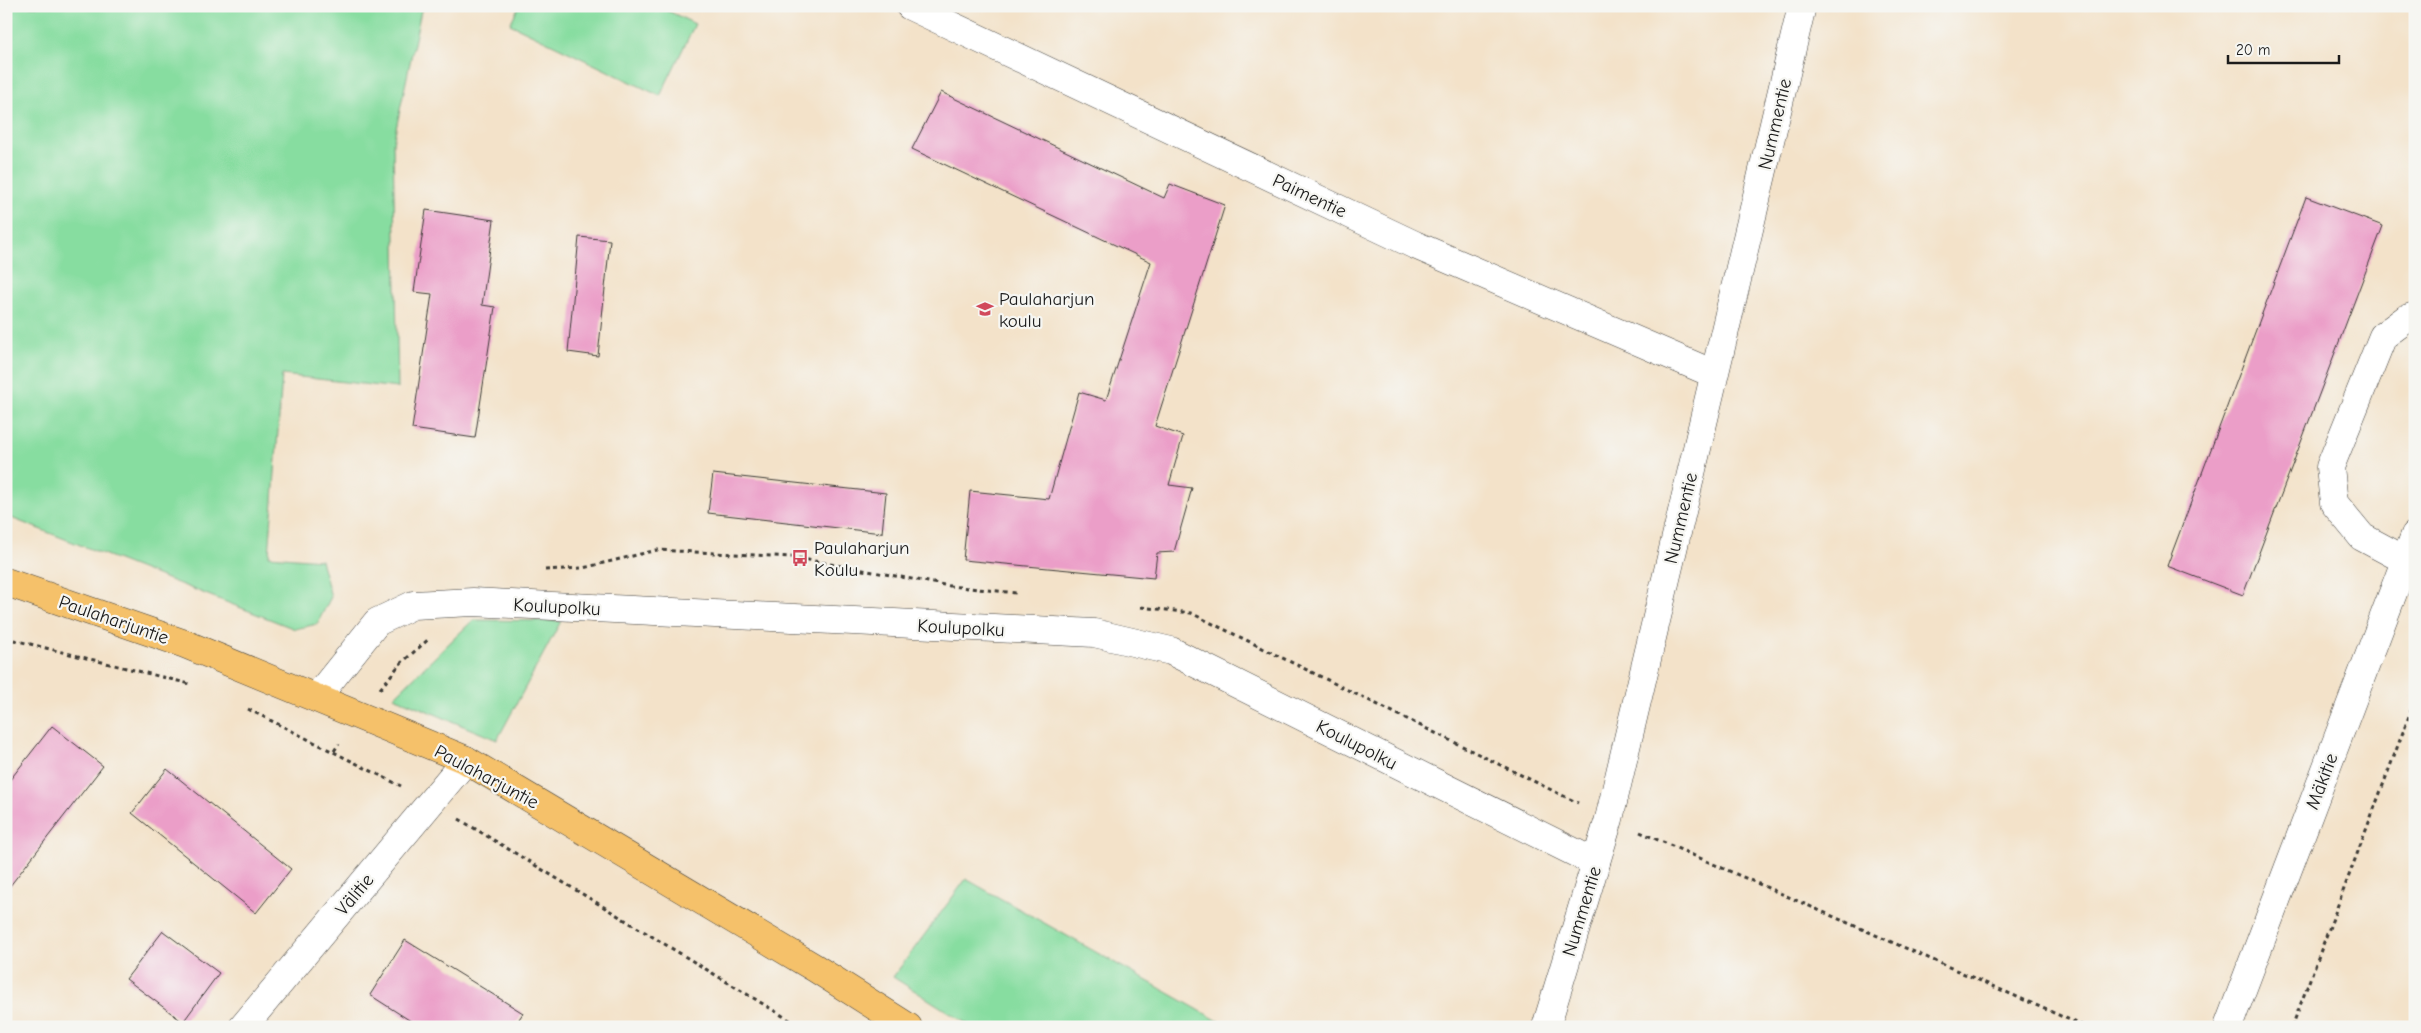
<svg xmlns="http://www.w3.org/2000/svg" width="2421" height="1033" viewBox="0 0 2421 1033" font-family="'Comic Neue',sans-serif">
	<rect width="100%" height="100%" fill="#f6f6f2"/>
	<filter id="ink" filterUnits="userSpaceOnUse"><feTurbulence type="fractalNoise" baseFrequency=".02" numOctaves="2"/><feDisplacementMap in="SourceGraphic" scale="10" xChannelSelector="R" yChannelSelector="G"/><feConvolveMatrix kernelMatrix="1 2 1 2 8 2 1 2 1" color-interpolation-filters="sRGB"/></filter>
	<filter id="wash" filterUnits="userSpaceOnUse"><feTurbulence type="fractalNoise" baseFrequency=".0096" numOctaves="4" result="noise"/><feDisplacementMap in="SourceGraphic" scale="20" xChannelSelector="R" yChannelSelector="G"/><feGaussianBlur stdDeviation="1.12" result="paint"/><feColorMatrix in="noise" values="0 0 0 0 0 0 0 0 0 0 0 0 0 0 0 0 0 1.4 0 .05"/><feComposite in="paint" operator="in"/></filter>
	<g filter="url(#wash)">
		<rect width="100%" height="100%" fill="#f3e2c9"/>
		<g fill="#87dda0" stroke="#527c5e">
			<polygon points="6,6 422,6 393,143 398,388 282,375 269,556 321,560 331,597 317,624 295,629 6,516"/>
			<polygon points="519,6 658,6 695,24 660,96 510,24"/>
			<polygon points="473,620 561,621 497,740 394,697"/>
			<polygon points="966,879 1229,1027 972,1027 893,977"/>
		</g>
		<g id="blocks">
			<g fill="#eb9ec8">
				<polygon points="941,92 1164,198 1170,184 1225,205 1155,426 1183,436 1169,485 1192,488 1174,552 1157,553 1154,578 963,560 970,491 1049,499 1079,392 1106,400 1151,262 912,149"/>
				<polygon points="2306,197 2383,226 2243,595 2167,566"/>
				<polygon points="426,210 494,220 482,305 495,307 475,438 412,429 432,294 414,292"/>
				<polygon points="579,237 610,240 598,356 568,352"/>
				<polygon points="713,474 886,493 882,533 708,513"/>
				<polygon points="52,726 103,766 6,891 6,785"/>
				<polygon points="167,769 291,869 256,913 132,813"/>
				<polygon points="163,931 219,973 183,1022 126,979"/>
				<polygon points="405,940 523,1013 514,1027 420,1027 370,995"/>
			</g>
		</g>
	</g>
	<g filter="url(#ink)">
		<use href="#blocks" fill-opacity="0" stroke="#3c3a36" stroke-width="1"/>
		<g fill="none" stroke-linecap="round" stroke-linejoin="round">
			<g stroke="#3c3a36" stroke-width="29">
				<g id="minor">
					<polyline points="910,6 1415,245 1714,374"/>
					<polyline points="2405,560 2362,537 2334,503 2330,467 2383,336 2406,319 2415,316"/>
					<polyline points="316,698 377,622 413,605 473,602 1094,633 1171,651 1596,863"/>
					<polyline points="243,1027 466,760"/>
					<polyline points="1546,1027 1609,819 1802,6"/>
					<polyline points="2228,1027 2415,535"/>
				</g>
			</g>
			<g stroke="#3c3a36" stroke-width="29">
				<polyline id="major" points="6,582 185,644 466,760 815,968 908,1027"/>
			</g>
			<g stroke="#3c3a36" stroke-width="3" stroke-dasharray="4 4" stroke-linecap="butt">
				<polyline points="545,570 583,568 657,550 792,557 950,586 1016,593"/>
				<polyline points="1141,607 1191,613 1578,803"/>
				<polyline points="6,638 190,684"/>
				<polyline points="380,689 400,664 430,638"/>
				<polyline points="248,709 401,786"/>
				<polyline points="334,751 339,744"/>
				<polyline points="459,819 801,1027"/>
				<polyline points="1640,832 2086,1027"/>
				<polyline points="2292,1027 2415,700"/>
			</g>
			<use href="#minor" stroke="#fff" stroke-width="28"/>
			<use href="#major" stroke="#f5c16b" stroke-width="28"/>
		</g>
	</g>
	<defs>
		<g id="school-bare" transform="scale(1.35)"><path d="M0-5L7-2L0 1L-7-2ZM-4 1L0 2.5L4 1V4Q0 6-4 4Z" fill="#d1495b" stroke="#f6f6f2" stroke-width="2.5" paint-order="stroke"/></g>
		<g id="bus-bare" transform="scale(1.35)"><path d="M-5-6H5V4H4V6H2V4H-2V6H-4V4H-5ZM-3.5-4V0h7V-4ZM-3.5 1.2v1.5H-2V1.2ZM2 1.2v1.5H3.5V1.2Z" fill="#d1495b" stroke="#f6f6f2" stroke-width="2.5" paint-order="stroke"/></g>
	</defs>
	<g fill-rule="evenodd">
		<use href="#school-bare" x="985" y="309"/>
		<use href="#bus-bare" x="800" y="558"/>
	</g>
	<g text-anchor="middle" stroke-width="4.5" stroke-linejoin="round" paint-order="stroke">
		<g font-size="19" fill="#1c1c1c" stroke="#f6f6f2">
			<text transform="translate(1774 124) rotate(-77)" y="7">Nummentie</text>
			<text transform="translate(1310 195) rotate(25)" y="7">Paimentie</text>
			<text transform="translate(1680 518) rotate(-77)" y="7">Nummentie</text>
			<text transform="translate(557 606) rotate(3)" y="7">Koulupolku</text>
			<text transform="translate(114 619) rotate(19)" y="7">Paulaharjuntie</text>
			<text transform="translate(961 627) rotate(3)" y="7">Koulupolku</text>
			<text transform="translate(1357 744) rotate(27)" y="7">Koulupolku</text>
			<text transform="translate(487 776) rotate(28)" y="7">Paulaharjuntie</text>
			<text transform="translate(2321 781) rotate(-69)" y="7">Mäkitie</text>
			<text transform="translate(354 894) rotate(-50)" y="7">Välitie</text>
			<text transform="translate(1581 911) rotate(-73)" y="7">Nummentie</text>
		</g>
		<g font-size="19" fill="#1c1c1c" stroke="#f6f6f2" text-anchor="start">
			<text x="999" y="305">Paulaharjun<tspan x="999" dy="22">koulu</tspan></text>
			<text x="814" y="554">Paulaharjun<tspan x="814" dy="22">Koulu</tspan></text>
		</g>
	</g>
	<rect width="2421" height="1033" fill="none" stroke="#f6f6f2" stroke-width="25"/>
	<path d="M2228 55v8h111v-8" fill="none" stroke="#1c1c1c" stroke-width="2.5"/>
	<text x="2236" y="55" font-size="15" fill="#1c1c1c" stroke="#f6f6f2" stroke-width="4" paint-order="stroke">20 m</text>
</svg>
